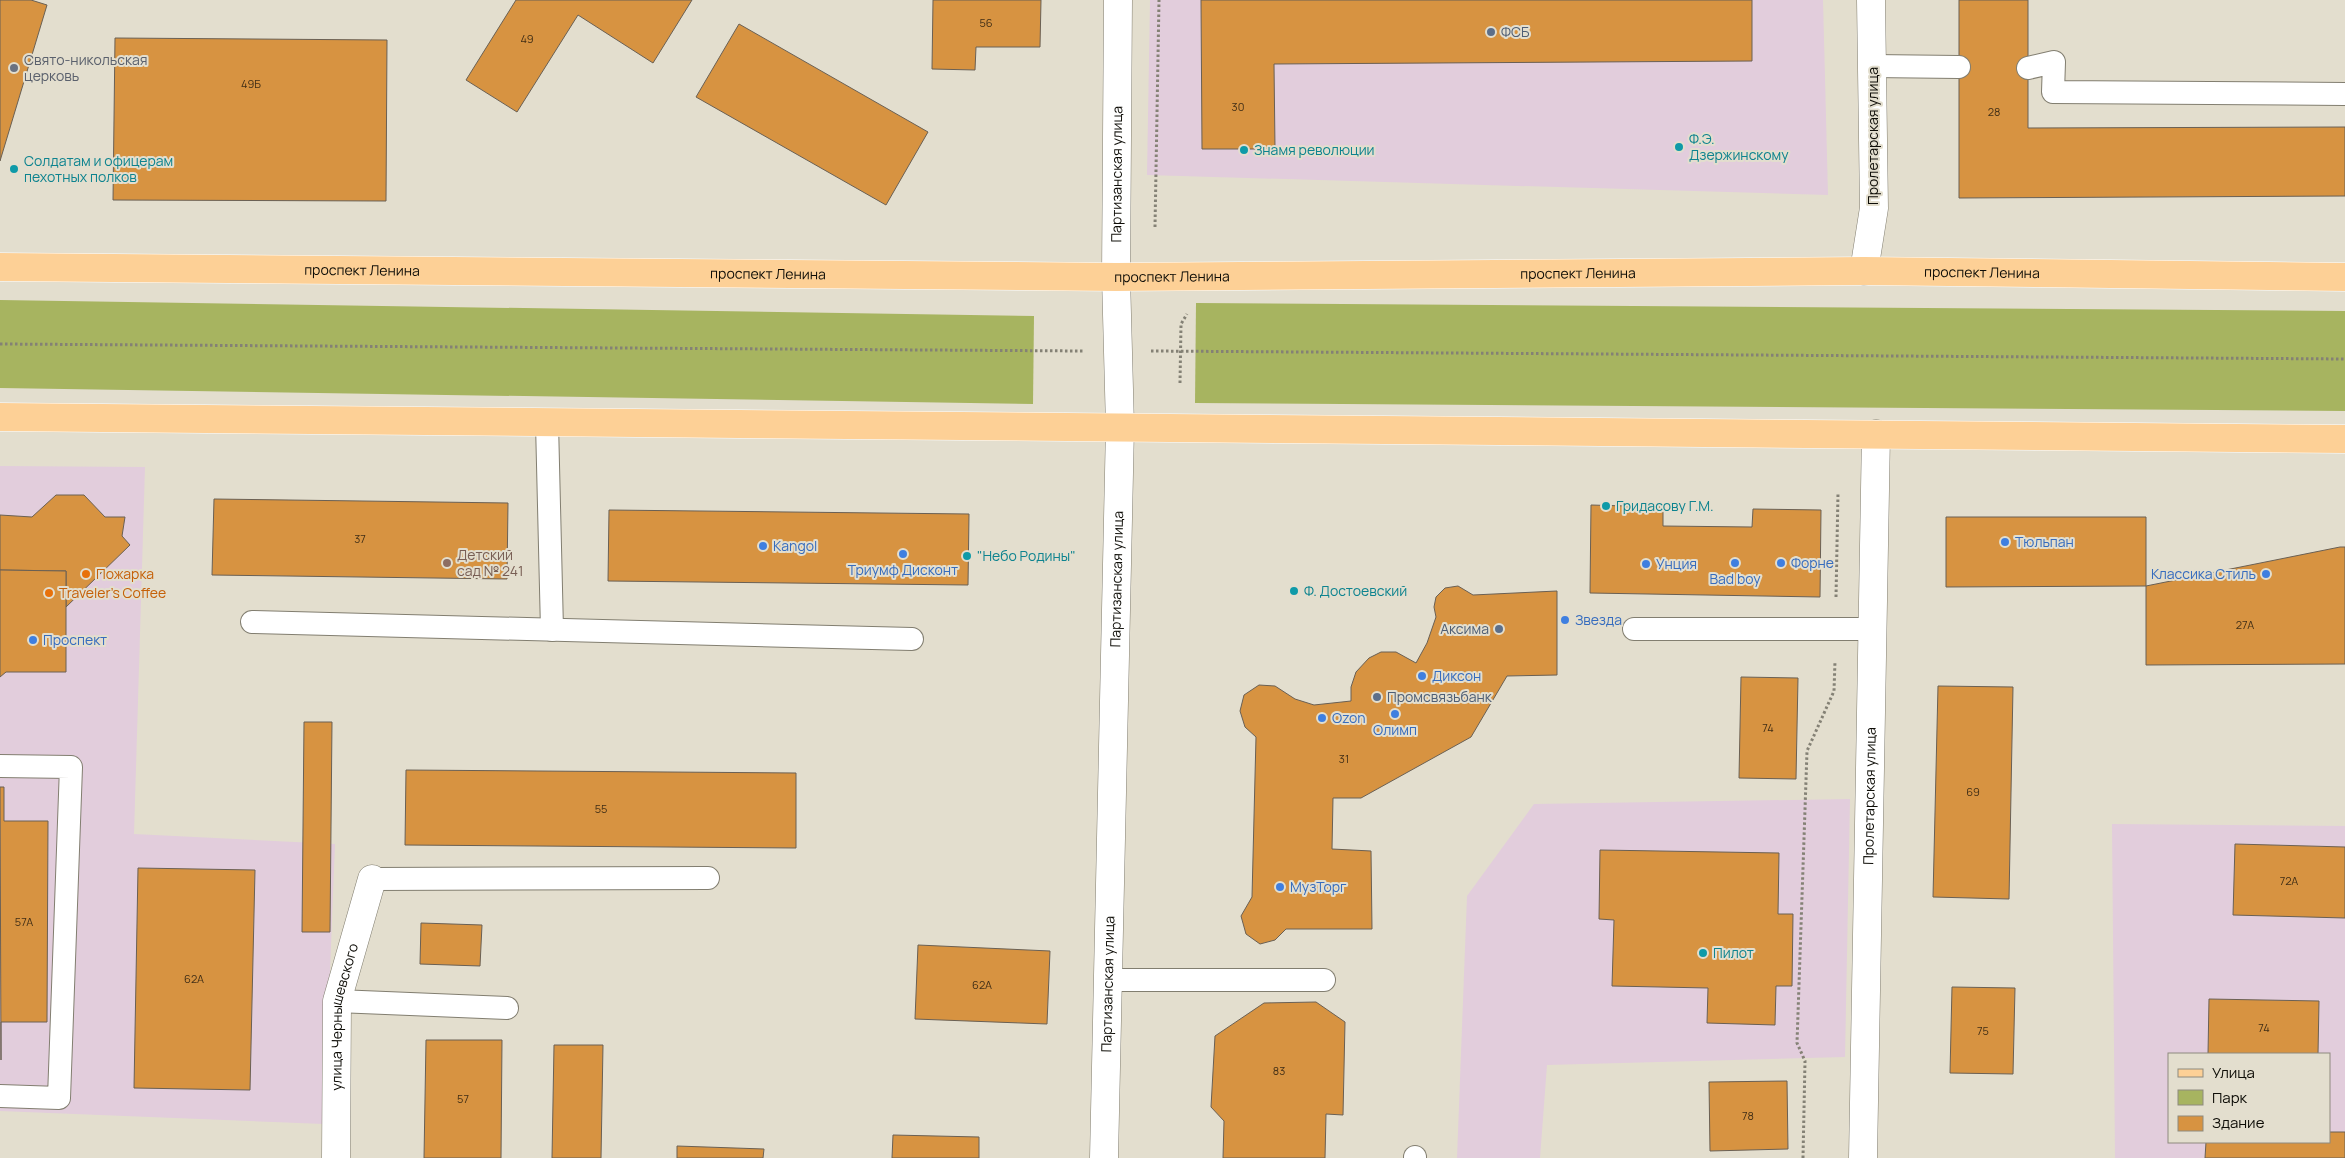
<svg xmlns="http://www.w3.org/2000/svg" width="2345" height="1158" viewBox="0 0 2345 1158" font-family="Manrope,sans-serif">
	<rect width="100%" height="100%" fill="#e3dece"/>
	<g fill="#e2cddc" fill-rule="evenodd">
		<polygon points="1150,0 1823,0 1828,195 1147,175"/>
		<polygon points="0,466 145,467 134,834 335,844 324,1124 0,1111"/>
		<polygon points="1850,799 1845,1057 1547,1065 1540,1158 1457,1158 1467,896 1534,804"/>
		<path d="M2112 824 2345 826V1158H2115ZM2169 1054H2329V1142H2169Z"/>
	</g>
	<g fill="#a7b460">
		<polygon points="0,300 1034,316 1033,404 0,388"/>
		<polygon points="1196,303 2345,311 2345,411 1195,403"/>
	</g>
	<g fill="#d79341" stroke="#6a6054">
		<polygon points="0,0 31,0 47,5 0,161"/>
		<polygon points="516,0 692,0 653,63 578,15 517,112 466,80"/>
		<polygon points="933,0 1041,0 1040,47 976,47 975,70 932,69"/>
		<polygon points="1201,0 1752,0 1752,61 1274,64 1275,149 1202,149"/>
		<polygon points="1959,0 2028,0 2028,128 2345,127 2345,196 1959,198"/>
		<polygon points="739,24 928,132 886,205 696,97"/>
		<polygon points="115,38 387,40 386,201 113,200"/>
		<polygon points="56,495 84,495 105,517 125,517 122,536 130,545 66,607 66,571 0,570 0,515 32,517"/>
		<polygon points="214,499 508,503 507,579 212,575"/>
		<polygon points="1591,505 1663,507 1663,526 1752,527 1753,509 1821,510 1820,597 1590,593"/>
		<polygon points="609,510 969,514 968,585 608,581"/>
		<polygon points="1946,517 2146,517 2146,586 1946,587"/>
		<polygon points="2340,547 2345,547 2345,664 2146,665 2146,586"/>
		<polygon points="0,570 66,571 66,672 6,672 0,677"/>
		<polygon points="1458,586 1473,595 1557,591 1557,675 1507,676 1471,737 1361,798 1333,798 1332,849 1371,851 1372,929 1286,929 1275,940 1260,944 1246,934 1241,916 1252,897 1256,737 1245,727 1240,711 1244,695 1259,685 1275,686 1295,699 1314,705 1351,701 1351,687 1356,672 1369,658 1381,652 1396,652 1416,663 1427,643 1436,617 1434,607 1436,597 1445,588"/>
		<polygon points="1741,677 1798,678 1796,779 1739,778"/>
		<polygon points="1938,686 2013,687 2009,899 1933,897"/>
		<polygon points="304,722 332,722 330,932 302,932"/>
		<polygon points="406,770 796,773 796,848 405,845"/>
		<polygon points="0,787 4,787 4,821 48,821 47,1022 1,1022 1,1060"/>
		<polygon points="2235,844 2345,847 2345,918 2233,915"/>
		<polygon points="1600,850 1779,853 1778,914 1793,914 1792,986 1776,986 1775,1025 1707,1023 1708,988 1612,986 1614,920 1599,919"/>
		<polygon points="138,868 255,870 250,1090 134,1088"/>
		<polygon points="421,923 482,925 480,966 420,964"/>
		<polygon points="918,945 1050,951 1047,1024 915,1019"/>
		<polygon points="1952,987 2015,988 2013,1074 1950,1073"/>
		<polygon points="2209,999 2319,1001 2318,1054 2208,1054"/>
		<polygon points="1316,1002 1345,1022 1343,1115 1326,1114 1325,1158 1223,1158 1224,1121 1211,1107 1215,1036 1264,1003"/>
		<polygon points="426,1040 502,1040 501,1158 424,1158"/>
		<polygon points="554,1045 603,1045 601,1158 552,1158"/>
		<polygon points="1787,1081 1788,1149 1710,1151 1709,1082"/>
		<polygon points="2329,1132 2345,1132 2345,1158 2205,1158 2206,1142 2329,1142"/>
		<polygon points="893,1135 979,1137 979,1158 892,1158"/>
		<polygon points="677,1146 764,1149 763,1158 677,1158"/>
	</g>
	<g fill="none" stroke-linecap="round" stroke-linejoin="round">
		<g stroke="#827e70" stroke-width="24">
			<g id="lane">
				<polyline points="1872,66 1959,67"/>
				<polyline points="2028,68 2054,62 2053,92 2345,94"/>
				<polyline points="547,423 552,630"/>
				<polyline points="252,622 912,639"/>
				<polyline points="1634,629 1872,629"/>
				<polyline points="0,766 71,767 59,1098 0,1096"/>
				<polyline points="372,879 708,878"/>
				<polyline points="1108,980 1324,980"/>
				<polyline points="337,1001 507,1008"/>
				<polyline points="1415,1158 1415,1157"/>
			</g>
		</g>
		<g stroke="#827e70" stroke-width="29">
			<g id="street">
				<polyline points="1864,271 1874,208 1871,0"/>
				<path id="s1" d="M336 1158 337 1001 372 879"/>
				<path id="s2" d="M1863 1158 1876 434"/>
			</g>
		</g>
		<g stroke="#827e70" stroke-width="29">
			<g id="secondary">
				<path id="s3" d="M1104 1158 1120 427 1116 277 1118 0"/>
			</g>
		</g>
		<g stroke="#fff" stroke-width="29">
			<g id="primary">
				<path id="s4" d="M0 267 1116 277 1864 271 2345 277"/>
				<polyline points="0,417 2345,439"/>
			</g>
		</g>
		<g stroke="#848175" stroke-width="3" stroke-dasharray="2.5 2.5" stroke-linecap="butt">
			<polyline points="1155,227 1159,0"/>
			<polyline points="0,344 1084,351"/>
			<polyline points="1151,351 2345,359"/>
			<polyline points="1180,383 1181,324 1187,314"/>
			<polyline points="1836,597 1838,493"/>
			<polyline points="1803,1158 1805,1061 1797,1043 1807,751 1834,691 1835,661"/>
		</g>
		<use href="#lane" stroke="#fff" stroke-width="22"/>
		<use href="#street" stroke="#fff" stroke-width="28"/>
		<use href="#secondary" stroke="#fff" stroke-width="28"/>
		<use href="#primary" stroke="#fdd096" stroke-width="28"/>
	</g>
	<g fill="#5c6f8a" stroke="#e3dece" stroke-width="2">
		<circle cx="1491" cy="32" r="5"/>
		<circle cx="1499" cy="629" r="5"/>
		<circle cx="1377" cy="697" r="5"/>
	</g>
	<circle fill="#6b7280" stroke="#e3dece" stroke-width="2" cx="14" cy="68" r="5"/>
	<g fill="#0f9aa8" stroke="#e3dece" stroke-width="2">
		<circle cx="1679" cy="147" r="5"/>
		<circle cx="1244" cy="150" r="5"/>
		<circle cx="14" cy="169" r="5"/>
		<circle cx="1606" cy="506" r="5"/>
		<circle cx="967" cy="556" r="5"/>
		<circle cx="1294" cy="591" r="5"/>
		<circle cx="1703" cy="953" r="5"/>
	</g>
	<g fill="#3f7fe0" stroke="#e3dece" stroke-width="2">
		<circle cx="2005" cy="542" r="5"/>
		<circle cx="763" cy="546" r="5"/>
		<circle cx="903" cy="554" r="5"/>
		<circle cx="1735" cy="563" r="5"/>
		<circle cx="1781" cy="563" r="5"/>
		<circle cx="1646" cy="564" r="5"/>
		<circle cx="2266" cy="574" r="5"/>
		<circle cx="1565" cy="620" r="5"/>
		<circle cx="33" cy="640" r="5"/>
		<circle cx="1422" cy="676" r="5"/>
		<circle cx="1395" cy="714" r="5"/>
		<circle cx="1322" cy="718" r="5"/>
		<circle cx="1280" cy="887" r="5"/>
	</g>
	<circle fill="#8d6e63" stroke="#e3dece" stroke-width="2" cx="447" cy="563" r="5"/>
	<g fill="#e8710a" stroke="#e3dece" stroke-width="2">
		<circle cx="86" cy="574" r="5"/>
		<circle cx="49" cy="593" r="5"/>
	</g>
	<g text-anchor="middle" stroke-width="4" stroke-linejoin="round" paint-order="stroke">
		<g font-size="11" fill="#402e16">
			<text x="986" y="27">56</text>
			<text x="527" y="43">49</text>
			<text x="251" y="88">49Б</text>
			<text x="1238" y="111">30</text>
			<text x="1994" y="116">28</text>
			<text x="360" y="543">37</text>
			<text x="2245" y="629">27А</text>
			<text x="1768" y="732">74</text>
			<text x="1344" y="763">31</text>
			<text x="1973" y="796">69</text>
			<text x="601" y="813">55</text>
			<text x="2289" y="885">72А</text>
			<text x="24" y="926">57А</text>
			<text x="194" y="983">62А</text>
			<text x="982" y="989">62А</text>
			<text x="2264" y="1032">74</text>
			<text x="1983" y="1035">75</text>
			<text x="1279" y="1075">83</text>
			<text x="463" y="1103">57</text>
			<text x="1748" y="1120">78</text>
		</g>
		<g font-size="14" fill="#4e5e75" stroke="#e3dece" text-anchor="start">
			<text x="1501" y="37">ФСБ</text>
			<text x="1489" y="634" text-anchor="end">Аксима</text>
			<text x="1387" y="702">Промсвязьбанк</text>
		</g>
		<g font-size="14" fill="#5b616d" stroke="#e3dece" text-anchor="start">
			<text x="24" y="65">Свято-никольская<tspan x="24" dy="16">церковь</tspan></text>
		</g>
		<g font-size="14" fill="#0e0d07" stroke="#e3dece">
			<text transform="translate(1873 136) rotate(-90)" y="5">Пролетарская улица</text>
			<text dy="5" stroke="none"><textPath href="#s3" startOffset="984">Партизанская улица</textPath></text>
			<text dy="5" stroke="none"><textPath href="#s4" startOffset="362">проспект Ленина</textPath></text>
			<text dy="5" stroke="none"><textPath href="#s4" startOffset="1982">проспект Ленина</textPath></text>
			<text dy="5" stroke="none"><textPath href="#s4" startOffset="768">проспект Ленина</textPath></text>
			<text dy="5" stroke="none"><textPath href="#s4" startOffset="1578">проспект Ленина</textPath></text>
			<text dy="5" stroke="none"><textPath href="#s4" startOffset="1172">проспект Ленина</textPath></text>
			<text dy="5" stroke="none"><textPath href="#s3" startOffset="579">Партизанская улица</textPath></text>
			<text dy="5" stroke="none"><textPath href="#s2" startOffset="362">Пролетарская улица</textPath></text>
			<text dy="5" stroke="none"><textPath href="#s3" startOffset="174">Партизанская улица</textPath></text>
			<text dy="5" stroke="none"><textPath href="#s1" startOffset="142">улица Чернышевского</textPath></text>
		</g>
		<g font-size="14" fill="#0d838f" stroke="#e3dece" text-anchor="start">
			<text x="1689" y="144">Ф.Э.<tspan x="1689" dy="16">Дзержинскому</tspan></text>
			<text x="1254" y="155">Знамя революции</text>
			<text x="24" y="166">Солдатам и офицерам<tspan x="24" dy="16">пехотных полков</tspan></text>
			<text x="1616" y="511">Гридасову Г.М.</text>
			<text x="977" y="561">"Небо Родины"</text>
			<text x="1304" y="596">Ф. Достоевский</text>
			<text x="1713" y="958">Пилот</text>
		</g>
		<g font-size="14" fill="#366cbe" stroke="#e3dece" text-anchor="start">
			<text x="2015" y="547">Тюльпан</text>
			<text x="773" y="551">Kangol</text>
			<text x="1791" y="568">Форне</text>
			<text x="1656" y="569">Унция</text>
			<text x="903" y="575" text-anchor="middle">Триумф Дисконт</text>
			<text x="2256" y="579" text-anchor="end">Классика Стиль</text>
			<text x="1735" y="584" text-anchor="middle">Bad boy</text>
			<text x="1575" y="625">Звезда</text>
			<text x="43" y="645">Проспект</text>
			<text x="1432" y="681">Диксон</text>
			<text x="1332" y="723">Ozon</text>
			<text x="1395" y="735" text-anchor="middle">Олимп</text>
			<text x="1290" y="892">МузТорг</text>
		</g>
		<g font-size="14" fill="#785e54" stroke="#e3dece" text-anchor="start">
			<text x="457" y="560">Детский<tspan x="457" dy="16">сад № 241</tspan></text>
		</g>
		<g font-size="14" fill="#c56008" stroke="#e3dece" text-anchor="start">
			<text x="96" y="579">Пожарка</text>
			<text x="59" y="598">Traveler's Coffee</text>
		</g>
	</g>
	<rect x="2168" y="1053" width="162" height="90" fill="#e3dece" stroke="#8e8a7e"/>
	<rect x="2178" y="1069" width="25" height="8" fill="#fdd096" stroke="#8e8a7e"/>
	<text x="2212" y="1078" font-size="15" fill="#0e0d07">Улица</text>
	<rect x="2178" y="1090" width="25" height="15" fill="#a7b460" stroke="#8e8a7e"/>
	<text x="2212" y="1103" font-size="15" fill="#0e0d07">Парк</text>
	<rect x="2178" y="1116" width="25" height="15" fill="#d79341" stroke="#8e8a7e"/>
	<text x="2212" y="1128" font-size="15" fill="#0e0d07">Здание</text>
</svg>
